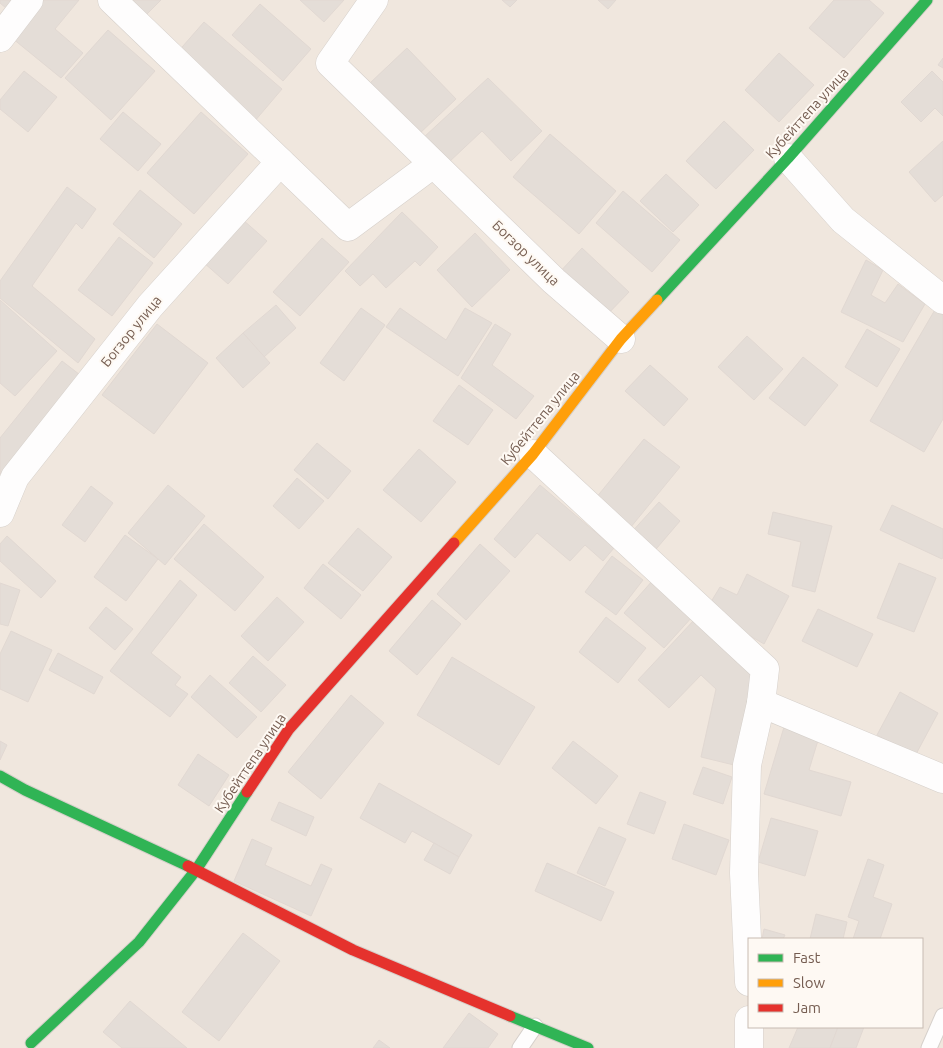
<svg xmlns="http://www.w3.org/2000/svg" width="943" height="1048" viewBox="0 0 943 1048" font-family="Ubuntu,sans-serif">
	<rect width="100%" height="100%" fill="#f8f4f0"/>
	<path fill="#f0e7de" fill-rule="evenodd" d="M0 0H943V1048H0ZM749 939H922V1027H749Z"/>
	<g fill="#e4ddd7" stroke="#e1d8d2">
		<polygon points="0,0 12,0 6,8 0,3"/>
		<polygon points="43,0 79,0 55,29 83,53 61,78 12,38"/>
		<polygon points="119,0 161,0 140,21"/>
		<polygon points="300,0 344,0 324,22"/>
		<polygon points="502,0 517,0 510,7"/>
		<polygon points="598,0 616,0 608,9"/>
		<polygon points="834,0 869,0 884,13 844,58 809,28"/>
		<polygon points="260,4 311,49 283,81 232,35"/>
		<polygon points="204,22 282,89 254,122 176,54"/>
		<polygon points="108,30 155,71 111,120 65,78"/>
		<polygon points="407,48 456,99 419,134 370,83"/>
		<polygon points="779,53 814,85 779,122 745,90"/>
		<polygon points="943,58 943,68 938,65"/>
		<polygon points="24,71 57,97 28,132 0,109 0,100"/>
		<polygon points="932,71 943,82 943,116 935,108 921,122 901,102"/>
		<polygon points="488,78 542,131 511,161 482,131 448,163 424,137"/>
		<polygon points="123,112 161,144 138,171 100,139"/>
		<polygon points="201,112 248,154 194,214 147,173"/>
		<polygon points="724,121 754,150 716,189 686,161"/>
		<polygon points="550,134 616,191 579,234 513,177"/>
		<polygon points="943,141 943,195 935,202 909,172"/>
		<polygon points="666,174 699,205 673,232 640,201"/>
		<polygon points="67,187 96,209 82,229 76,223 32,286 95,339 78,363 0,298 0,281"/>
		<polygon points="140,190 182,224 154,258 113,224"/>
		<polygon points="623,191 680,240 652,272 596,223"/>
		<polygon points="402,212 438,247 420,266 415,261 386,288 373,274 360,286 345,271"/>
		<polygon points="242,219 267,241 228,284 203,262"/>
		<polygon points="475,233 510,270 472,307 437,270"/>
		<polygon points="119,237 153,263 112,316 78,290"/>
		<polygon points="322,238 349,262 300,316 273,292"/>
		<polygon points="582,248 629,292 604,318 558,274"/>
		<polygon points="866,260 883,270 871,295 885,303 898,284 925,304 903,342 841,312"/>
		<polygon points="0,300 57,351 15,396 0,383"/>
		<polygon points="276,305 296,328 264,357 243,333"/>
		<polygon points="361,308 385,325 344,381 320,363"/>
		<polygon points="400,308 446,340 465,308 492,323 458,376 386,327"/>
		<polygon points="936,308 943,313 943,419 924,452 870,421"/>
		<polygon points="157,324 208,363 154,434 102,395"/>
		<polygon points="495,324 511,334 492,365 534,396 516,419 461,378"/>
		<polygon points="867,329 900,349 877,387 845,367"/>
		<polygon points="243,333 270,363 243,388 216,358"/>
		<polygon points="747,336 783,369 754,400 718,367"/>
		<polygon points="803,357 838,385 805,426 769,398"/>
		<polygon points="62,361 84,378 4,476 0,473 0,438"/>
		<polygon points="650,365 688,399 664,426 625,391"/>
		<polygon points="459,385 493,410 468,445 433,421"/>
		<polygon points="644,439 680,467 626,533 591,504"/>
		<polygon points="317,443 351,471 328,499 294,470"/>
		<polygon points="419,449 456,482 421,522 383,490"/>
		<polygon points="297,478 324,501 299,529 273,506"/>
		<polygon points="168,485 205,516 165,565 128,533"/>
		<polygon points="540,485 614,548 603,561 585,545 570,561 537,533 515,558 494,539"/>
		<polygon points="91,486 113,503 85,542 62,525"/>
		<polygon points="659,502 680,521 651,555 629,535"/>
		<polygon points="892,505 943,529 943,557 942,559 880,530"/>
		<polygon points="773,512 832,526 815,592 792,586 801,542 768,534"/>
		<polygon points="204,524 264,577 235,611 174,559"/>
		<polygon points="358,528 392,557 363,591 328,563"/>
		<polygon points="125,535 158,559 126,601 94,577"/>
		<polygon points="7,536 56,581 41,598 0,561 0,544"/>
		<polygon points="480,544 510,571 466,620 437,594"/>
		<polygon points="612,556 643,580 616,615 585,592"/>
		<polygon points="899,563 936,578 914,632 877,618"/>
		<polygon points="323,564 361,595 341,619 304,588"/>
		<polygon points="747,574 789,596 764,644 706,610 720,587 737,595"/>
		<polygon points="180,580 197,595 151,653 181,677 175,685 188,694 170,717 110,671"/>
		<polygon points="653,580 693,616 664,648 624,613"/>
		<polygon points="0,583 20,590 8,626 0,624"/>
		<polygon points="277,597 304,622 268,661 241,636"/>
		<polygon points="432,600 461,624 417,675 389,651"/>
		<polygon points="106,607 133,629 115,650 89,628"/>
		<polygon points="818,609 873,634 857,667 802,641"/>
		<polygon points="606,617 646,648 618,683 579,652"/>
		<polygon points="695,619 755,669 734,765 701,757 716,689 701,675 669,708 638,680"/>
		<polygon points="11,631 52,650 28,702 0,689 0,654"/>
		<polygon points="58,653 103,677 94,694 49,670"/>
		<polygon points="253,656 286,685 261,712 229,683"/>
		<polygon points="452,657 535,707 499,765 417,715"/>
		<polygon points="210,675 257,717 237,738 191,697"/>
		<polygon points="900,692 938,713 915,756 877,735"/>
		<polygon points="351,695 384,723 321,799 288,772"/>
		<polygon points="784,727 819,737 809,770 851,782 841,816 764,794"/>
		<polygon points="0,741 7,745 0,760"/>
		<polygon points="573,741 618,776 596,804 552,768"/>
		<polygon points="198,754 229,775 209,806 178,785"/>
		<polygon points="703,767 732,777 723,804 693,794"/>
		<polygon points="379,783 472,835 459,857 412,831 405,843 360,818"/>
		<polygon points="640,792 666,802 654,834 627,824"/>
		<polygon points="279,802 314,817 306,836 271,820"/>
		<polygon points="771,818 818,831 805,876 758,862"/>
		<polygon points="684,824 729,840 716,875 672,859"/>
		<polygon points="599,827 626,839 605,886 577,873"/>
		<polygon points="252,839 272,848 265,865 311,886 321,864 332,869 311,916 234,881"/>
		<polygon points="434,843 459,857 450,874 424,860"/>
		<polygon points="868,859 884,865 873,897 892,904 880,939 853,939 859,921 848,917"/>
		<polygon points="547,863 614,892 601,921 535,891"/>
		<polygon points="816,914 847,922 843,939 810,939"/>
		<polygon points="764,929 785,935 783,939 762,939"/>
		<polygon points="243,933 280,961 219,1041 182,1012"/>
		<polygon points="130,1001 187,1048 122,1048 103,1032"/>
		<polygon points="469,1013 498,1034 488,1048 443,1048"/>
		<polygon points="798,1027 838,1027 830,1048 789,1048"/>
		<polygon points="838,1027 864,1027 856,1048 830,1048"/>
		<polygon points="379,1040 390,1048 373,1048"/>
	</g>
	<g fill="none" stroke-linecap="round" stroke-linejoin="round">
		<g stroke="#d6d0cb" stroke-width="17">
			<g id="lane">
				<polyline points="520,1048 535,1026"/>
				<polyline points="929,1048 943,1016"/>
			</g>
		</g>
		<g stroke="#d6d0cb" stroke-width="29">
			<g id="street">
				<polyline points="112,0 348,227 433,164"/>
				<polyline points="374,0 330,63 554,281 621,339"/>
				<polyline points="0,38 29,0"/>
				<polyline points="788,158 843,220 943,300"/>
				<polyline points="533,454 765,669 761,703 747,765 744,873 749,982"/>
				<polyline points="0,513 15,477 150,306 280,162"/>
				<polyline points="761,703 943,779"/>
				<polyline points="749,1048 749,1020"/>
			</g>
		</g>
		<g stroke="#d6d0ca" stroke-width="13">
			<g id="fast">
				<polyline points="657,300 788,158 927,0"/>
				<polyline points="0,776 25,790 188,866"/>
				<polyline points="510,1016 588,1048"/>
				<polyline points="31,1043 139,942 196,870 247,792"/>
			</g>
		</g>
		<g stroke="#d6d0ca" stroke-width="13">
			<polyline id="slow" points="454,543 533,454 621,339 657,300"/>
		</g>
		<g stroke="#d6d0ca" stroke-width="13">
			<g id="jam">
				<polyline points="247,792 289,729 454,543"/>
				<polyline points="188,866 353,950 510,1016"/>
			</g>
		</g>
		<use href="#lane" stroke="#fefdfd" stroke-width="15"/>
		<use href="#street" stroke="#fefdfd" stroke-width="28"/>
		<use href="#fast" stroke="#30b455" stroke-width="11"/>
		<use href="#slow" stroke="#ff9f0a" stroke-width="11"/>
		<use href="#jam" stroke="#e5322d" stroke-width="11"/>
	</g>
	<g text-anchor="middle" stroke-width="4" stroke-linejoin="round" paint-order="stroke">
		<g font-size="14" fill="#755d51" stroke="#fef9f3">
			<text transform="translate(807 113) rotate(-48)" y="5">Кубейттепа улица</text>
			<text transform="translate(526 253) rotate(44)" y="5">Богзор улица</text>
			<text transform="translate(131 331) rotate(-51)" y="5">Богзор улица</text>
			<text transform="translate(540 418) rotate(-51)" y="5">Кубейттепа улица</text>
			<text transform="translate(250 763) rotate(-56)" y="5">Кубейттепа улица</text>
		</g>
	</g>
	<rect x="748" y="938" width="175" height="90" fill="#fef9f3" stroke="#c7bbb2"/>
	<rect x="758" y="954" width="25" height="8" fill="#30b455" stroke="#c7bbb2"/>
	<text x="793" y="963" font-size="15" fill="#755d51">Fast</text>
	<rect x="758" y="979" width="25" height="8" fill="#ff9f0a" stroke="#c7bbb2"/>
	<text x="793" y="988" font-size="15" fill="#755d51">Slow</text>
	<rect x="758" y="1004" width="25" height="8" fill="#e5322d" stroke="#c7bbb2"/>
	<text x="793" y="1013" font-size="15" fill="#755d51">Jam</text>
</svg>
